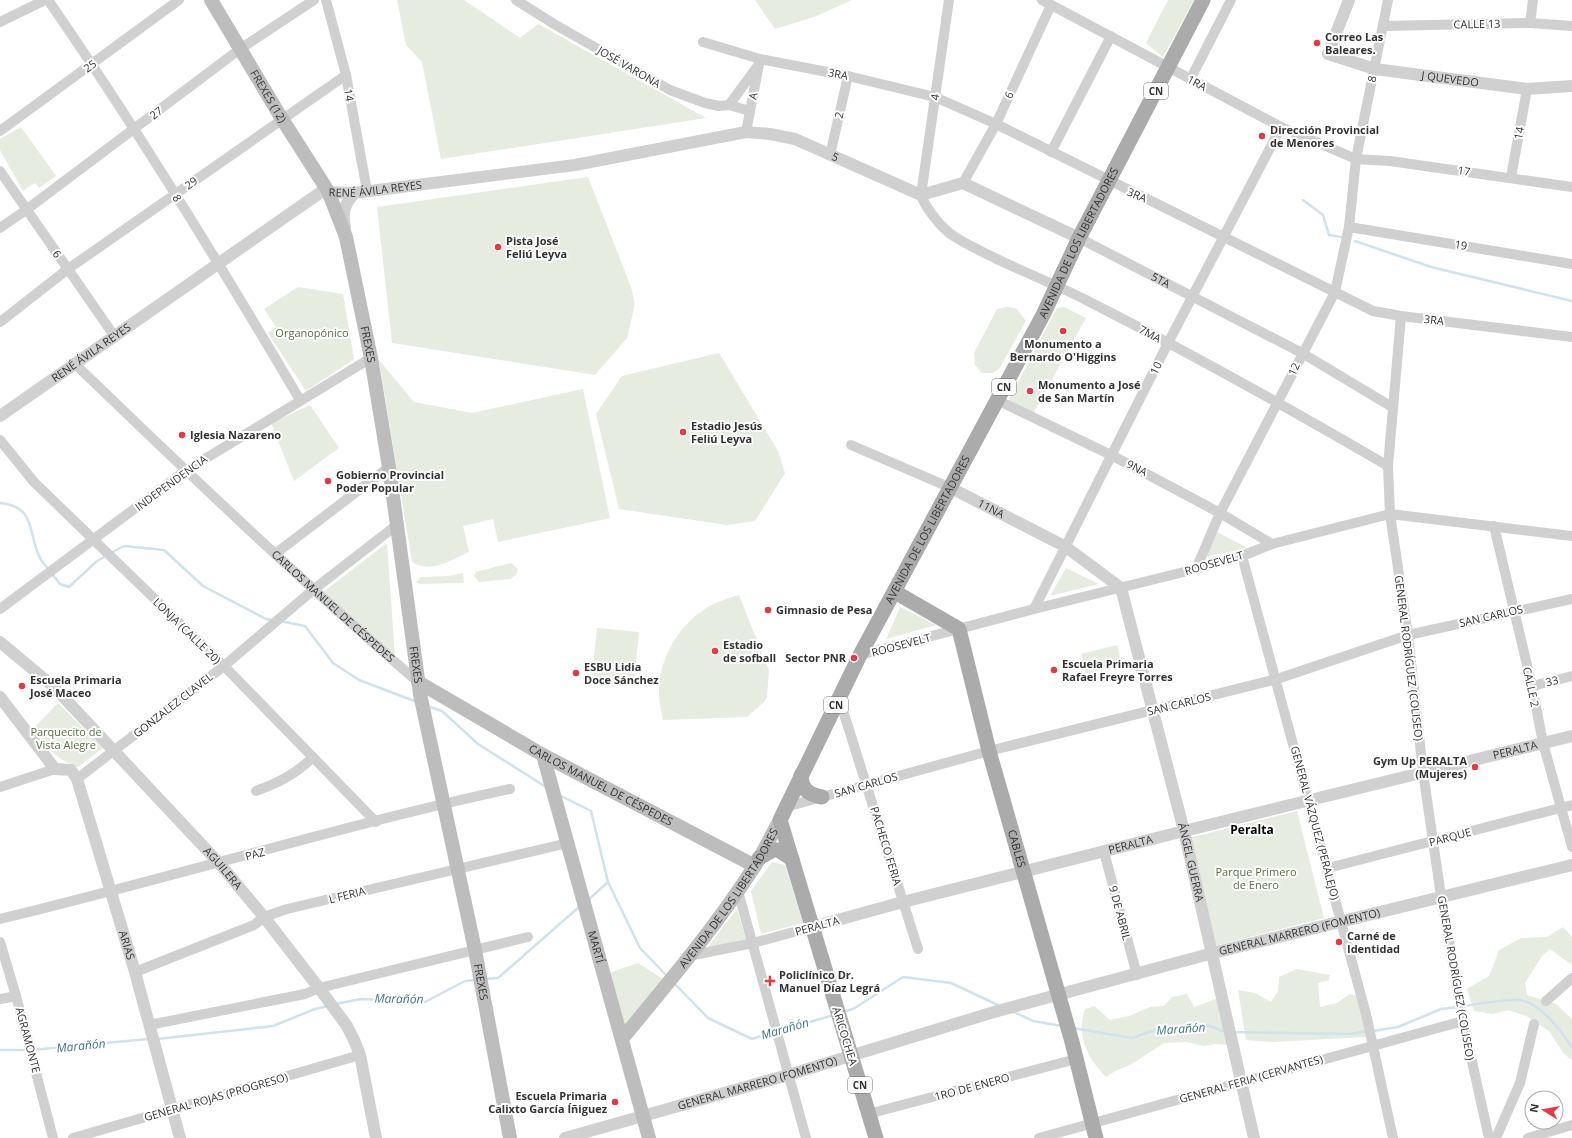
<svg xmlns="http://www.w3.org/2000/svg" width="1572" height="1138" viewBox="0 0 1572 1138" font-family="'Open Sans',sans-serif">
	<rect width="100%" height="100%" fill="#fff"/>
	<g fill="#e6ecdf">
		<polygon points="397,0 464,0 520,38 538,24 706,118 441,159 422,62 406,45"/>
		<polygon points="755,0 852,0 814,17 775,29"/>
		<polygon points="1168,0 1194,0 1163,57 1146,43"/>
		<polygon points="21,127 56,176 39,188 35,183 23,191 0,150 0,139"/>
		<polygon points="588,177 631,287 635,304 627,338 595,375 392,343 377,207"/>
		<polygon points="298,287 343,294 354,359 306,391 268,333 276,327 264,309"/>
		<polygon points="1006,307 1016,308 1026,321 999,369 993,373 982,373 975,365 974,353 997,309"/>
		<polygon points="1064,307 1086,318 1030,419 1006,405 1057,308"/>
		<polygon points="719,353 778,451 785,473 755,521 727,525 619,509 596,414 622,376"/>
		<path d="M379 360 414 402 472 413 583 389 610 518 498 542 493 519 463 526 469 552C451 560 431 574 412 562Z"/>
		<polygon points="310,405 339,448 294,481 271,423"/>
		<polygon points="1217,532 1248,548 1204,557"/>
		<polygon points="387,543 395,657 322,593"/>
		<polygon points="511,563 518,569 516,575 510,579 479,582 474,576 476,572"/>
		<polygon points="1066,568 1099,584 1050,596"/>
		<polygon points="463,573 464,583 420,584 416,582 421,577 448,576"/>
		<path d="M739 595 769 670 767 697 764 702 747 717 663 720C661 711 659 702 659 693 658 656 684 616 718 602 725 599 732 597 739 595Z"/>
		<polygon points="900,607 936,625 886,639"/>
		<polygon points="597,628 639,632 634,680 592,676"/>
		<polygon points="1117,645 1122,664 1086,674 1081,654"/>
		<path d="M58 703 103 748 78 767C53 758 49 748 34 728Z"/>
		<polygon points="1297,811 1324,918 1215,946 1189,838"/>
		<polygon points="772,862 785,865 803,923 761,934 751,891"/>
		<polygon points="737,909 746,939 707,948"/>
		<polygon points="1563,927 1572,937 1572,965 1550,949 1542,956 1525,983 1527,995 1556,1004 1572,1019 1572,1060 1564,1054 1549,1031 1526,1016 1508,1010 1493,1014 1474,1011 1467,989 1489,976 1499,950 1521,938 1547,937"/>
		<polygon points="638,963 663,979 624,1028 606,974"/>
		<polygon points="1297,969 1330,975 1329,980 1318,983 1320,1007 1337,1003 1350,994 1357,996 1367,1037 1273,1042 1246,1040 1238,990 1255,993 1271,1002 1278,991 1279,977"/>
		<path d="M1187 994 1194 1007 1216 999 1229 1045 1216 1044 1203 1046 1187 1042 1164 1043 1130 1065 1115 1071 1106 1077C1087 1057 1076 1036 1085 1009L1094 1006 1110 1020 1129 1016 1150 1007 1164 1006 1172 997Z"/>
	</g>
	<g fill="none" stroke-linecap="round" stroke-linejoin="round">
		<g stroke="#cfe2ee" stroke-width="2.5">
			<polyline points="1303,200 1323,215 1329,235 1341,237"/>
			<polyline points="1355,241 1431,267 1572,301"/>
			<path d="M0 503C37 507 27 532 40 558 42 562 46 566 49 570"/>
			<polyline points="111,553 124,546 164,550 203,586 266,619 273,620"/>
			<polyline points="52,574 60,584 69,587 97,561 106,556"/>
			<polyline points="280,621 305,626 333,663 359,680 417,702"/>
			<polyline points="427,706 442,711 478,744 546,787"/>
			<polyline points="559,795 591,811 608,882 640,948 667,976"/>
			<polyline points="588,900 608,882"/>
			<polyline points="485,979 498,978 579,907"/>
			<polyline points="674,983 708,1018 752,1039 774,1032"/>
			<polyline points="335,1004 361,999 425,1002 465,981 476,980"/>
			<path d="M1463 1006C1481 1004 1500 999 1518 1000 1538 1000 1561 1031 1572 1047"/>
			<polyline points="842,1012 853,1009 903,977 951,983 1000,1006"/>
			<polyline points="1014,1012 1033,1021 1062,1026"/>
			<polyline points="1073,1028 1132,1038 1161,1028 1207,1025 1226,1032"/>
			<polyline points="779,1031 834,1015"/>
			<polyline points="1373,1031 1398,1027 1441,1009 1458,1007"/>
			<polyline points="1233,1032 1349,1034 1368,1031"/>
			<polyline points="157,1039 273,1026 315,1009 328,1006"/>
			<polyline points="0,1050 27,1050"/>
			<polyline points="32,1050 148,1039"/>
		</g>
		<g stroke="#d0d0d0" stroke-width="10">
			<path d="M48 0C138 130 220 264 300 400"/>
			<polyline points="326,0 346,75 367,191"/>
			<polyline points="516,0 554,24 670,90 705,103 719,106 729,105 750,111"/>
			<path d="M949 0 921 195C926 209 942 229 955 237 996 262 1043 278 1086 300 1188 352 1289 408 1388 466"/>
			<polyline points="1042,0 1281,127 1356,159 1390,161 1572,187"/>
			<polyline points="0,22 45,0"/>
			<polyline points="1530,23 1533,0"/>
			<polyline points="1383,26 1530,23 1572,26"/>
			<polyline points="703,42 760,59 848,76 935,97 996,124 1373,311 1401,316 1572,337"/>
			<polyline points="1190,80 1231,0"/>
			<polyline points="729,105 757,67"/>
			<polyline points="0,131 179,0"/>
			<polyline points="746,132 760,59"/>
			<polyline points="1051,152 1111,36"/>
			<polyline points="830,155 848,76"/>
			<polyline points="0,171 115,337"/>
			<polyline points="1511,177 1527,89"/>
			<polyline points="963,183 996,124 1051,5"/>
			<polyline points="1349,227 1572,264"/>
			<polyline points="0,228 26,210 240,49 314,0"/>
			<path id="s1" d="M1079 238 1302 353 1392 407"/>
			<polyline points="1401,316 1388,466 1390,514 1408,635 1423,772 1441,896 1463,1021 1489,1138"/>
			<polyline points="0,322 68,269 346,75"/>
			<path id="s2" d="M75 364C187 472 300 580 418 682"/>
			<polyline points="997,400 1113,456 1220,513 1272,544"/>
			<polyline points="0,440 34,482 224,666 376,822"/>
			<polyline points="851,445 951,488"/>
			<polyline points="1494,526 1532,686 1543,743 1572,847"/>
			<polyline points="275,554 389,467"/>
			<polyline points="1242,556 1366,1014 1393,1138"/>
			<polyline points="1196,569 1220,513 1335,292 1349,227 1356,159 1388,0"/>
			<polyline points="0,609 185,471 371,358"/>
			<polyline points="1034,609 1168,343 1281,127"/>
			<polyline points="860,655 1034,609 1196,569 1242,556 1272,544 1390,514 1572,536"/>
			<polyline points="1532,686 1572,676"/>
			<polyline points="839,698 918,949"/>
			<polyline points="77,779 224,666 313,590 398,524"/>
			<polyline points="0,787 55,769"/>
			<path d="M256 791C278 783 296 774 313 757"/>
			<polyline points="786,807 989,751 1277,679 1408,635 1572,599"/>
			<polyline points="1104,852 1137,975"/>
			<polyline points="1328,868 1572,805"/>
			<polyline points="738,891 806,1138"/>
			<path d="M0 919C171 878 339 826 510 789"/>
			<polyline points="0,942 16,996 53,1138"/>
			<polyline points="689,956 753,943 812,927"/>
			<polyline points="135,972 254,925 264,917 287,909 568,843"/>
			<polyline points="0,999 16,996"/>
			<polyline points="1546,1001 1572,978"/>
			<polyline points="149,1025 305,994 319,988 528,937"/>
			<polyline points="868,1114 1076,1059"/>
			<polyline points="73,1138 360,1055"/>
			<polyline points="1039,1138 1463,1021"/>
			<polyline points="1496,1138 1520,1083 1534,1024"/>
			<polyline points="1528,1138 1572,1125"/>
		</g>
		<g stroke="#d0d0d0" stroke-width="12">
			<path id="s3" d="M1349 0 1328 54 1375 69 1527 89 1572 86"/>
			<path d="M345 228C342 211 344 206 354 193"/>
			<path id="s4" d="M0 416 321 192 354 193 575 165 746 132 770 134 795 139 921 195 963 183 1079 238"/>
			<path id="s5" d="M951 488 1066 547 1121 588 1184 831 1254 1138"/>
			<path id="s6" d="M0 642 54 687 219 863 264 917 319 988 347 1026 354 1040 360 1055 376 1138"/>
			<path id="s7" d="M0 697 55 769 71 770 77 779 135 972 180 1138"/>
			<path id="s8" d="M812 927 903 902 1184 831 1572 736"/>
			<path id="s9" d="M565 1138 788 1075 994 1012 1213 953 1572 865"/>
		</g>
		<g stroke="#bdbdbd" stroke-width="14">
			<path id="s10" d="M211 0 282 119 328 191 346 237 371 358 389 467 420 694 475 950 510 1138"/>
			<path id="s11" d="M418 682 543 755 755 866"/>
			<path id="s12" d="M543 755 649 1138"/>
			<path id="s13" d="M622 1039C668 983 715 928 754 867 764 852 771 835 780 820"/>
		</g>
		<g stroke="#ababab" stroke-width="15">
			<path id="s14" d="M895 592 959 629 989 751 1072 1042 1096 1138"/>
			<path d="M801 775C801 789 809 795 822 797"/>
			<polyline points="759,858 773,850 778,850 792,859"/>
			<path id="s15" d="M876 1138 780 820 860 655 1043 315 1079 238 1203 0"/>
		</g>
	</g>
	<g fill="#e63946" stroke="#fff" stroke-width="1.5">
		<circle cx="1317" cy="43" r="4"/>
		<circle cx="1262" cy="136" r="4"/>
		<circle cx="498" cy="247" r="4"/>
		<circle cx="1063" cy="331" r="4"/>
		<circle cx="1030" cy="391" r="4"/>
		<circle cx="683" cy="432" r="4"/>
		<circle cx="182" cy="435" r="4"/>
		<circle cx="328" cy="481" r="4"/>
		<circle cx="768" cy="610" r="4"/>
		<circle cx="715" cy="651" r="4"/>
		<circle cx="854" cy="658" r="4"/>
		<circle cx="1054" cy="670" r="4"/>
		<circle cx="576" cy="673" r="4"/>
		<circle cx="22" cy="686" r="4"/>
		<circle cx="1475" cy="767" r="4"/>
		<circle cx="1339" cy="942" r="4"/>
		<path d="M768 975h4v4h4v4h-4v4h-4v-4h-4v-4h4z"/>
		<circle cx="615" cy="1102" r="4"/>
	</g>
	<g text-anchor="middle" stroke-width="4" stroke-linejoin="round" paint-order="stroke">
		<g fill="#fff" stroke="#707070" stroke-width="1">
			<rect x="1144" y="83" width="24" height="16" rx="3"/>
			<rect x="992" y="379" width="24" height="16" rx="3"/>
			<rect x="824" y="697" width="24" height="16" rx="3"/>
			<rect x="848" y="1077" width="24" height="16" rx="3"/>
		</g>
		<g font-size="10" font-weight="bold" fill="#333">
			<text x="1156" y="95">CN</text>
			<text x="1004" y="391">CN</text>
			<text x="836" y="709">CN</text>
			<text x="860" y="1089">CN</text>
		</g>
		<g font-size="11" fill="#333" stroke="#fff">
			<text transform="translate(1477 24) rotate(-1)" y="4">CALLE 13</text>
			<text transform="translate(90 66) rotate(-36)" y="4">25</text>
			<text transform="translate(629 67) rotate(30)" y="4">JOSÉ VARONA</text>
			<text transform="translate(838 74) rotate(11)" y="4">3RA</text>
			<text transform="translate(1372 79) rotate(-79)" y="4">8</text>
			<text dy="4" stroke="none"><textPath href="#s3" startOffset="183">J QUEVEDO</textPath></text>
			<text transform="translate(1197 83) rotate(28)" y="4">1RA</text>
			<text transform="translate(349 95) rotate(80)" y="4">14</text>
			<text transform="translate(1009 95) rotate(-65)" y="4">6</text>
			<text dy="4" stroke="none"><textPath href="#s10" startOffset="112">FREXES (12)</textPath></text>
			<text transform="translate(753 96) rotate(-79)" y="4">A</text>
			<text transform="translate(935 97) rotate(-82)" y="4">4</text>
			<text transform="translate(156 113) rotate(-37)" y="4">27</text>
			<text transform="translate(839 115) rotate(-77)" y="4">2</text>
			<text transform="translate(1519 133) rotate(-80)" y="4">14</text>
			<text dy="4" stroke="none"><textPath href="#s4" startOffset="915">5</textPath></text>
			<text transform="translate(1464 171) rotate(8)" y="4">17</text>
			<text transform="translate(191 183) rotate(-35)" y="4">29</text>
			<text dy="4" stroke="none"><textPath href="#s4" startOffset="446">RENÉ ÁVILA REYES</textPath></text>
			<text transform="translate(1137 195) rotate(23)" y="4">3RA</text>
			<text transform="translate(177 198) rotate(58)" y="4">8</text>
			<text dy="4" stroke="none"><textPath href="#s15" startOffset="982">AVENIDA DE LOS LIBERTADORES</textPath></text>
			<text transform="translate(1461 245) rotate(9)" y="4">19</text>
			<text transform="translate(57 254) rotate(54)" y="4">6</text>
			<text dy="4" stroke="none"><textPath href="#s1" startOffset="92">5TA</textPath></text>
			<text transform="translate(1434 320) rotate(7)" y="4">3RA</text>
			<text transform="translate(1150 334) rotate(28)" y="4">7MA</text>
			<text dy="4" stroke="none"><textPath href="#s10" startOffset="383">FREXES</textPath></text>
			<text dy="4" stroke="none"><textPath href="#s4" startOffset="111">RENÉ ÁVILA REYES</textPath></text>
			<text transform="translate(1156 368) rotate(-64)" y="4">10</text>
			<text transform="translate(1294 369) rotate(-65)" y="4">12</text>
			<text transform="translate(1137 468) rotate(28)" y="4">9NA</text>
			<text transform="translate(171 483) rotate(-36)" y="4">INDEPENDENCIA</text>
			<text dy="4" stroke="none"><textPath href="#s5" startOffset="45">11NA</textPath></text>
			<text dy="4" stroke="none"><textPath href="#s15" startOffset="658">AVENIDA DE LOS LIBERTADORES</textPath></text>
			<text transform="translate(1214 563) rotate(-16)" y="4">ROOSEVELT</text>
			<text dy="4" stroke="none"><textPath href="#s2" startOffset="354">CARLOS MANUEL DE CÉSPEDES</textPath></text>
			<text transform="translate(1491 616) rotate(-13)" y="4">SAN CARLOS</text>
			<text transform="translate(187 631) rotate(44)" y="4">LONJA (CALLE 20)</text>
			<text transform="translate(901 645) rotate(-15)" y="4">ROOSEVELT</text>
			<text transform="translate(1409 658) rotate(83)" y="4">GENERAL RODRÍGUEZ (COLISEO)</text>
			<text dy="4" stroke="none"><textPath href="#s10" startOffset="707">FREXES</textPath></text>
			<text transform="translate(1552 681) rotate(-14)" y="4">33</text>
			<text transform="translate(1531 687) rotate(78)" y="4">CALLE 2</text>
			<text transform="translate(1179 704) rotate(-14)" y="4">SAN CARLOS</text>
			<text transform="translate(173 705) rotate(-38)" y="4">GONZALEZ CLAVEL</text>
			<text dy="4" stroke="none"><textPath href="#s8" startOffset="725">PERALTA</textPath></text>
			<text dy="4" stroke="none"><textPath href="#s11" startOffset="210">CARLOS MANUEL DE CÉSPEDES</textPath></text>
			<text transform="translate(866 785) rotate(-16)" y="4">SAN CARLOS</text>
			<text transform="translate(1315 823) rotate(75)" y="4">GENERAL VÁZQUEZ (PERALEJO)</text>
			<text transform="translate(1450 837) rotate(-15)" y="4">PARQUE</text>
			<text dy="4" stroke="none"><textPath href="#s8" startOffset="329">PERALTA</textPath></text>
			<text transform="translate(886 846) rotate(73)" y="4">PACHECO FERIA</text>
			<text dy="4" stroke="none"><textPath href="#s14" startOffset="301">CABLES</textPath></text>
			<text transform="translate(255 854) rotate(-15)" y="4">PAZ</text>
			<text dy="4" stroke="none"><textPath href="#s5" startOffset="481">ÁNGEL GUERRA</textPath></text>
			<text dy="4" stroke="none"><textPath href="#s6" startOffset="318">AGUILERA</textPath></text>
			<text transform="translate(347 895) rotate(-14)" y="4">L FERIA</text>
			<text dy="4" stroke="none"><textPath href="#s13" startOffset="177">AVENIDA DE LOS LIBERTADORES</textPath></text>
			<text transform="translate(1120 913) rotate(75)" y="4">9 DE ABRIL</text>
			<text transform="translate(817 926) rotate(-15)" y="4">PERALTA</text>
			<text dy="4" stroke="none"><textPath href="#s9" startOffset="763">GENERAL MARRERO (FOMENTO)</textPath></text>
			<text dy="4" stroke="none"><textPath href="#s7" startOffset="291">ARIAS</textPath></text>
			<text dy="4" stroke="none"><textPath href="#s12" startOffset="199">MARTÍ</textPath></text>
			<text transform="translate(1456 978) rotate(80)" y="4">GENERAL RODRÍGUEZ (COLISEO)</text>
			<text dy="4" stroke="none"><textPath href="#s10" startOffset="1031">FREXES</textPath></text>
			<text transform="translate(845 1036) rotate(73)" y="4">ARICOCHEA</text>
			<text transform="translate(28 1040) rotate(75)" y="4">AGRAMONTE</text>
			<text transform="translate(1251 1079) rotate(-16)" y="4">GENERAL FERIA (CERVANTES)</text>
			<text dy="4" stroke="none"><textPath href="#s9" startOffset="200">GENERAL MARRERO (FOMENTO)</textPath></text>
			<text transform="translate(972 1087) rotate(-15)" y="4">1RO DE ENERO</text>
			<text transform="translate(216 1097) rotate(-16)" y="4">GENERAL ROJAS (PROGRESO)</text>
		</g>
		<g font-size="11" font-weight="bold" fill="#333" stroke="#fff" text-anchor="start">
			<text x="1325" y="41">Correo Las<tspan x="1325" dy="13">Baleares.</tspan></text>
			<text x="1270" y="134">Dirección Provincial<tspan x="1270" dy="13">de Menores</tspan></text>
			<text x="506" y="245">Pista José<tspan x="506" dy="13">Feliú Leyva</tspan></text>
			<text x="1063" y="348" text-anchor="middle">Monumento a<tspan x="1063" dy="13">Bernardo O'Higgins</tspan></text>
			<text x="1038" y="389">Monumento a José<tspan x="1038" dy="13">de San Martín</tspan></text>
			<text x="691" y="430">Estadio Jesús<tspan x="691" dy="13">Feliú Leyva</tspan></text>
			<text x="190" y="439">Iglesia Nazareno</text>
			<text x="336" y="479">Gobierno Provincial<tspan x="336" dy="13">Poder Popular</tspan></text>
			<text x="776" y="614">Gimnasio de Pesa</text>
			<text x="723" y="649">Estadio<tspan x="723" dy="13">de sofball</tspan></text>
			<text x="846" y="662" text-anchor="end">Sector PNR</text>
			<text x="1062" y="668">Escuela Primaria<tspan x="1062" dy="13">Rafael Freyre Torres</tspan></text>
			<text x="584" y="671">ESBU Lidia<tspan x="584" dy="13">Doce Sánchez</tspan></text>
			<text x="30" y="684">Escuela Primaria<tspan x="30" dy="13">José Maceo</tspan></text>
			<text x="1467" y="765" text-anchor="end">Gym Up PERALTA<tspan x="1467" dy="13">(Mujeres)</tspan></text>
			<text x="1347" y="940">Carné de<tspan x="1347" dy="13">Identidad</tspan></text>
			<text x="779" y="979">Policlínico Dr.<tspan x="779" dy="13">Manuel Díaz Legrá</tspan></text>
			<text x="607" y="1100" text-anchor="end">Escuela Primaria<tspan x="607" dy="13">Calixto García Íñiguez</tspan></text>
		</g>
		<g font-size="11" fill="#56703f" stroke="#fff">
			<text x="312" y="337">Organopónico</text>
			<text x="66" y="736">Parquecito de<tspan x="66" dy="13">Vista Alegre</tspan></text>
			<text x="1256" y="876">Parque Primero<tspan x="1256" dy="13">de Enero</tspan></text>
		</g>
		<g font-size="12" font-weight="bold" fill="#000" stroke="#fff">
			<text x="1252" y="834">Peralta</text>
		</g>
		<g font-size="12" font-style="italic" fill="#3f7597" stroke="#fff">
			<text transform="translate(399 999) rotate(1)" y="4">Marañón</text>
			<text transform="translate(785 1029) rotate(-16)" y="4">Marañón</text>
			<text transform="translate(1181 1029) rotate(-4)" y="4">Marañón</text>
			<text transform="translate(81 1046) rotate(-6)" y="4">Marañón</text>
		</g>
	</g>
	<g transform="translate(1544 1110) rotate(281)"><circle r="19" fill="#ffffff" stroke="#adadad"/>
	<path d="M0-3L7 15L0 10L-7 15Z" fill="#e63946"/>
	<text y="-6" font-size="11" font-weight="bold" text-anchor="middle" fill="#333333">N</text>
	</g>
</svg>
